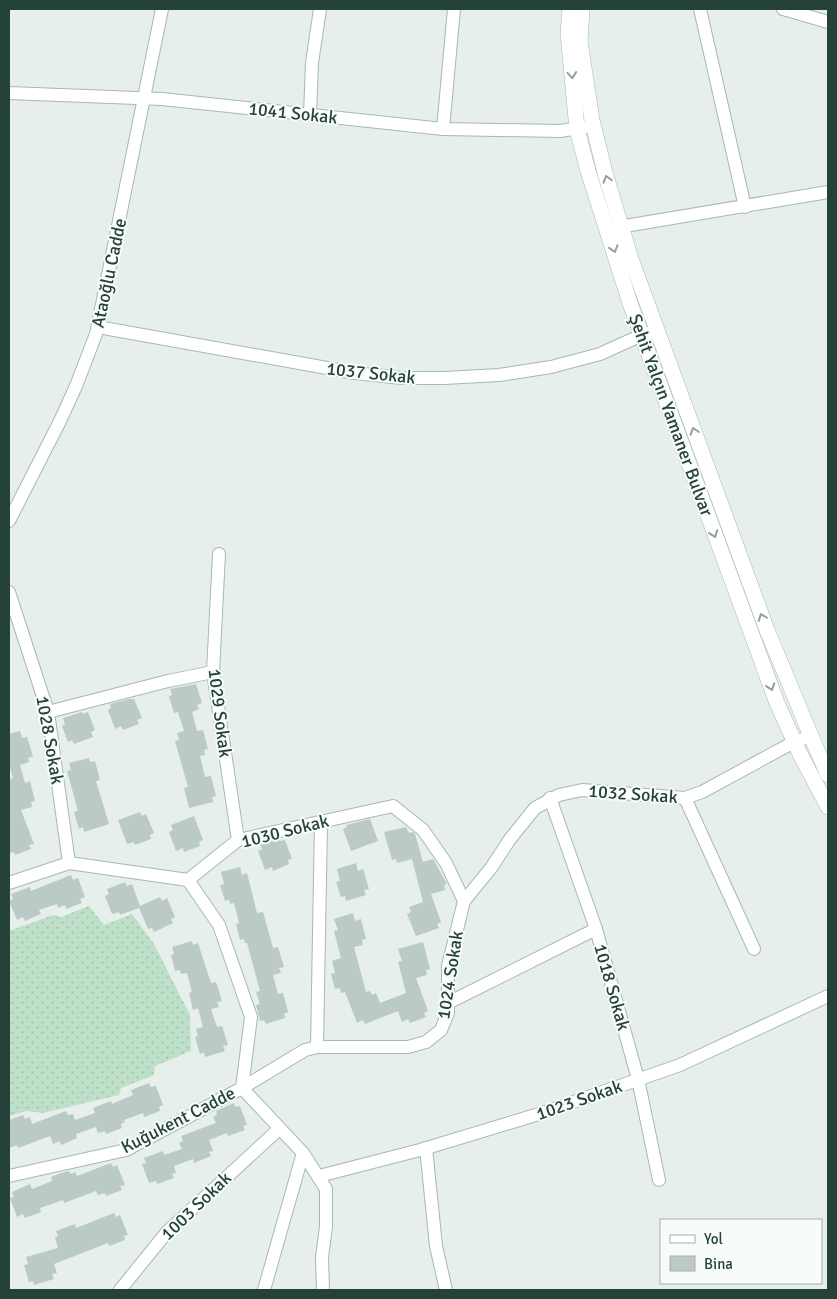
<svg xmlns="http://www.w3.org/2000/svg" width="837" height="1299" viewBox="0 0 837 1299" font-family="Signika,sans-serif">
	<defs>
		<pattern id="grass-dots" width="8" height="8" patternUnits="userSpaceOnUse" patternTransform="scale(1.25)"><rect width="8" height="8" fill="#bfe0c8"/><path d="M2 2h.1M6 6h.1" fill="none" stroke="#a4c1ad" stroke-width="1.8" stroke-linecap="round"/></pattern>
	</defs>
	<rect width="100%" height="100%" fill="#e6efeb"/>
	<polygon fill="url(#grass-dots)" points="89,906 104,925 132,914 154,944 190,1015 191,1051 155,1066 154,1075 121,1088 119,1095 43,1113 26,1111 9,1116 9,931 53,915 61,917"/>
	<g fill="#bbcac4">
		<polygon points="196,684 202,703 197,705 199,709 192,712 197,731 203,730 208,749 204,750 205,755 200,756 205,777 211,776 216,796 212,797 213,802 189,808 184,788 188,787 175,741 179,740 177,733 184,731 178,712 174,713 169,696 172,695 170,689"/>
		<polygon points="129,699 134,699 142,718 137,720 139,724 123,730 121,726 115,729 108,710 111,708 110,704"/>
		<polygon points="82,712 83,714 88,712 95,730 91,732 93,737 74,744 72,740 68,742 62,726 65,724 63,718"/>
		<polygon points="20,731 22,738 27,737 33,756 28,758 29,762 20,765 25,783 30,781 35,801 31,802 32,807 21,810 34,844 29,845 31,849 15,855 14,852 9,853 9,779 13,778 9,764 9,734"/>
		<polygon points="89,758 90,762 95,761 100,780 96,781 109,824 84,832 83,827 79,829 74,812 78,811 67,771 71,770 69,763"/>
		<polygon points="140,812 142,816 146,814 154,833 150,835 151,839 135,845 134,842 127,844 118,820"/>
		<polygon points="194,816 203,840 199,842 200,846 184,852 183,848 176,851 169,832 173,830 171,825"/>
		<polygon points="370,819 378,841 351,851 343,829 347,827 346,825"/>
		<polygon points="406,827 409,833 413,832 415,834 423,862 433,859 447,884 444,885 445,890 431,894 441,922 437,924 439,928 416,936 407,914 411,912 409,907 423,902 412,859 397,863 396,859 392,860 384,832"/>
		<polygon points="279,839 280,841 285,840 292,859 288,860 289,864 273,871 272,867 265,870 258,851 262,849 260,844"/>
		<polygon points="356,863 358,871 363,869 369,889 364,890 366,895 346,901 345,896 341,897 336,882 340,881 337,869"/>
		<polygon points="240,867 242,875 247,873 257,913 263,912 273,948 278,947 284,967 279,968 281,973 273,975 278,994 283,993 288,1012 284,1014 285,1018 266,1024 264,1020 260,1021 256,1005 260,1004 256,992 260,991 247,943 245,943 244,939 240,940 236,924 239,923 234,903 230,904 229,900 225,901 220,885 224,884 221,872"/>
		<polygon points="71,875 73,880 78,878 85,897 80,899 82,903 66,909 65,905 58,908 57,904 39,910 41,914 25,921 23,917 17,920 9,901 13,899 11,894 30,887 31,891"/>
		<polygon points="125,882 127,886 132,884 140,906 160,897 162,901 167,898 175,917 171,919 173,923 154,932 152,928 148,929 139,908 120,915 119,912 112,914 105,896 109,894 107,889"/>
		<polygon points="353,913 355,921 361,919 366,939 362,940 363,945 354,947 366,992 370,991 372,995 376,993 380,1003 406,993 398,962 402,961 398,949 423,942 430,969 426,970 427,975 416,978 428,1011 424,1013 426,1017 410,1023 408,1019 402,1022 398,1011 365,1024 363,1020 357,1023 345,992 341,993 340,988 335,989 331,974 335,973 332,961 341,958 334,931 338,930 334,919"/>
		<polygon points="192,941 193,945 198,943 211,983 216,982 222,1001 217,1002 219,1007 211,1009 217,1027 222,1026 228,1045 223,1046 225,1051 205,1057 204,1052 200,1054 195,1037 198,1036 196,1029 203,1027 198,1008 193,1010 189,993 192,992 187,973 181,974 180,970 175,971 171,955 174,954 172,947"/>
		<polygon points="149,1083 151,1087 156,1086 163,1105 159,1107 160,1111 144,1117 143,1113 124,1120 125,1122 121,1124 122,1128 106,1134 105,1131 98,1133 96,1127 76,1134 77,1138 61,1145 60,1141 53,1144 50,1136 18,1148 17,1145 9,1148 9,1120 23,1115 25,1119 30,1117 32,1124 66,1111 68,1115 73,1114 75,1120 95,1113 93,1108 111,1101 112,1104 133,1095 131,1090"/>
		<polygon points="234,1103 235,1107 240,1106 247,1125 243,1126 245,1130 228,1136 227,1133 209,1140 213,1151 209,1152 211,1156 194,1163 193,1159 174,1166 176,1173 172,1174 174,1178 157,1184 156,1181 149,1183 142,1164 146,1163 144,1158 163,1151 164,1155 182,1149 179,1143 183,1141 181,1136 216,1123 213,1117 217,1115 216,1111"/>
		<polygon points="111,1163 113,1167 117,1165 125,1185 120,1186 122,1190 106,1196 105,1193 98,1195 96,1191 64,1203 63,1200 40,1208 41,1212 25,1218 23,1214 17,1217 10,1198 14,1197 12,1192 30,1184 32,1189 52,1181 51,1177 61,1173 69,1171 71,1174 75,1172 77,1176"/>
		<polygon points="114,1213 116,1217 120,1215 128,1235 124,1236 125,1240 109,1246 108,1243 54,1264 57,1273 52,1274 54,1279 34,1285 33,1281 29,1282 24,1265 28,1264 26,1257 58,1248 55,1238 58,1236 56,1231 75,1224 76,1228"/>
	</g>
	<g fill="none" stroke-linecap="round" stroke-linejoin="round">
		<g stroke="#a8b8b2" stroke-width="14">
			<g id="street">
				<polyline points="700,9 745,207"/>
				<polyline points="783,9 828,22"/>
				<polyline points="9,93 162,99 443,129 560,131 586,127"/>
				<polyline points="310,114 312,63 320,9"/>
				<polyline points="443,129 454,9"/>
				<polyline points="613,228 828,192"/>
				<polyline points="98,327 355,373 402,378 444,378 499,375 551,367 600,354 642,335 656,331"/>
				<polyline points="9,521 60,421 76,386 96,334 162,9"/>
				<polyline points="219,554 213,672 238,840"/>
				<polyline points="9,592 48,712 69,863"/>
				<polyline points="48,712 168,681 213,672"/>
				<polyline points="550,798 596,929 638,1079 659,1180"/>
				<polyline points="685,798 754,949"/>
				<polyline points="188,880 238,840 393,806 423,830 446,863 464,901"/>
				<polyline points="9,883 69,863 188,880 219,925 251,1017 242,1088 126,1150 9,1176"/>
				<polyline points="448,1003 596,929"/>
				<polyline points="317,1047 321,822"/>
				<polyline points="426,1148 436,1246 446,1290"/>
				<polyline points="319,1176 420,1150 539,1114 680,1065 828,996"/>
				<polyline points="120,1290 167,1232 279,1129"/>
				<polyline points="264,1290 303,1153"/>
				<polyline points="323,1290 322,1257 326,1227 326,1189 303,1153 242,1088 305,1050 317,1047 408,1047 426,1042 441,1030 448,1013 448,966 464,901 491,868 510,839 535,808 559,795 582,790 685,798 702,792 794,742 811,736"/>
			</g>
		</g>
		<g stroke="#a4bbb3" stroke-width="16">
			<g id="secondary">
				<polyline points="570,9 568,33 577,129 588,171 631,306 777,703 800,754 828,807"/>
				<polyline points="582,9 580,42 592,120 605,173 631,259 767,630 811,736 828,775"/>
			</g>
		</g>
		<use href="#street" stroke="#fff" stroke-width="12"/>
		<use href="#secondary" stroke="#fff" stroke-width="15"/>
	</g>
	<defs><path id="oneway-chevron" d="M-2-3.5L2.5 0L-2 3.5" fill="none" stroke-width="1.6" stroke-linecap="round" stroke-linejoin="round" transform="scale(1.25)"/></defs>
	<g stroke="#92a09c">
		<use href="#oneway-chevron" transform="translate(572 75) rotate(85)"/>
		<use href="#oneway-chevron" transform="translate(607 179) rotate(-106)"/>
		<use href="#oneway-chevron" transform="translate(614 249) rotate(73)"/>
		<use href="#oneway-chevron" transform="translate(694 431) rotate(-108)"/>
		<use href="#oneway-chevron" transform="translate(714 534) rotate(70)"/>
		<use href="#oneway-chevron" transform="translate(762 617) rotate(-111)"/>
		<use href="#oneway-chevron" transform="translate(771 687) rotate(70)"/>
	</g>
	<g text-anchor="middle" stroke-width="4" stroke-linejoin="round" paint-order="stroke">
		<g font-size="18" fill="#24423a" stroke="#f7fbf9">
			<text transform="translate(293 113) rotate(6)" y="6">1041 Sokak</text>
			<text transform="translate(109 273) rotate(-78)" y="6">Ataoğlu Cadde</text>
			<text transform="translate(371 373) rotate(6)" y="6">1037 Sokak</text>
			<text transform="translate(671 415) rotate(70)" y="6">Şehit Yalçın Yamaner Bulvar</text>
			<text transform="translate(220 713) rotate(83)" y="6">1029 Sokak</text>
			<text transform="translate(50 740) rotate(80)" y="6">1028 Sokak</text>
			<text transform="translate(633 794) rotate(4)" y="6">1032 Sokak</text>
			<text transform="translate(285 831) rotate(-14)" y="6">1030 Sokak</text>
			<text transform="translate(450 975) rotate(-81)" y="6">1024 Sokak</text>
			<text transform="translate(612 987) rotate(74)" y="6">1018 Sokak</text>
			<text transform="translate(579 1100) rotate(-19)" y="6">1023 Sokak</text>
			<text transform="translate(178 1120) rotate(-27)" y="6">Kuğukent Cadde</text>
			<text transform="translate(196 1206) rotate(-44)" y="6">1003 Sokak</text>
		</g>
	</g>
	<rect width="837" height="1299" fill="none" stroke="#24423a" stroke-width="20"/>
	<rect x="660" y="1219" width="162" height="65" fill="#f7fbf9" stroke="#a3b1ad"/>
	<rect x="670" y="1235" width="25" height="8" fill="#ffffff" stroke="#a3b1ad"/>
	<text x="704" y="1244" font-size="15" fill="#24423a">Yol</text>
	<rect x="670" y="1256" width="25" height="15" fill="#bbcac4" stroke="#a3b1ad"/>
	<text x="704" y="1269" font-size="15" fill="#24423a">Bina</text>
</svg>
